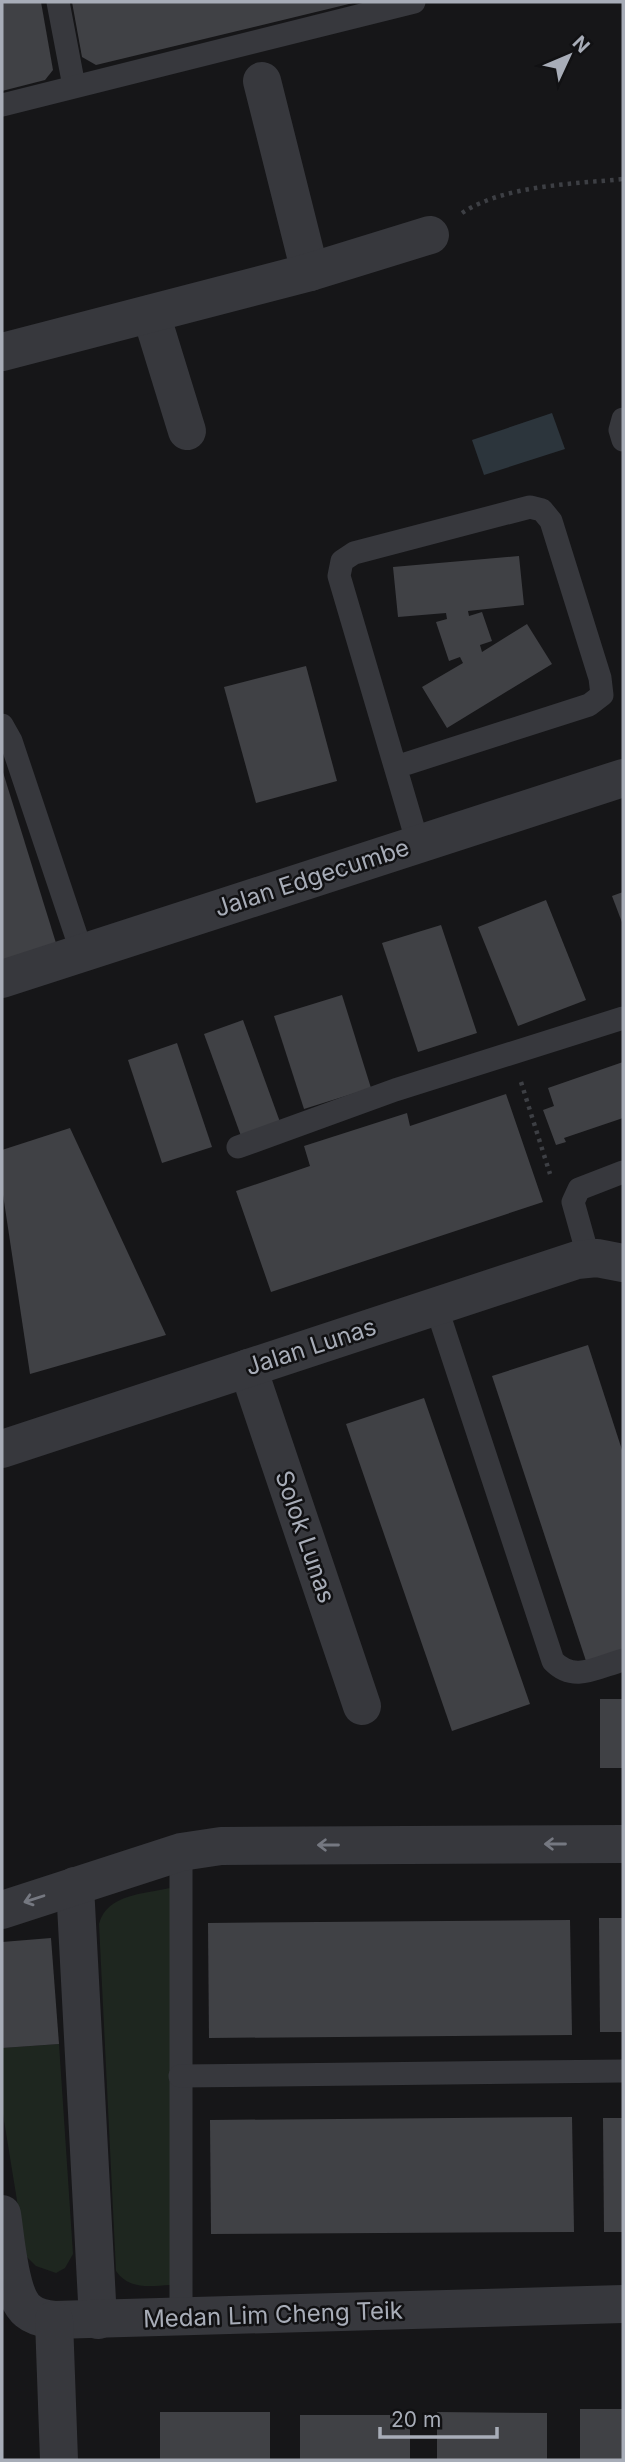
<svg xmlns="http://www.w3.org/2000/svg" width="625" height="2462" viewBox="0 0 625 2462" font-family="Inter,sans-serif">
	<rect width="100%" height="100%" fill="#161618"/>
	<g fill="#1e261f">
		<path d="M170 1888V2285C150 2286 129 2290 116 2271L99 1924C107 1894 144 1894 170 1888Z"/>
		<polygon points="59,2044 73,2254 65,2268 56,2273 36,2266 26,2256 2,2108 2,2048"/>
	</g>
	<polygon fill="#2c353c" points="552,413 565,449 484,475 472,440"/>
	<g fill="#404145">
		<polygon points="2,2 41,2 53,70 45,80 2,91"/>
		<polygon points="72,2 353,2 353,3 96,65 82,57"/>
		<polygon points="519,556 524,605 468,611 469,616 482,612 492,641 480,645 482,652 527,624 552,664 447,728 422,687 463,663 460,657 449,661 436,622 447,619 446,613 398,617 393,567"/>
		<polygon points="306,666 337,781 256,803 224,687"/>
		<polygon points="2,769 56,943 2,961"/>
		<polygon points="623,892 623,925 612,896"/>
		<polygon points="546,900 586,1000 518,1026 478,927"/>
		<polygon points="441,925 477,1033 418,1052 382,943"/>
		<polygon points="342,995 371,1088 304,1109 274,1016"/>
		<polygon points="243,1020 280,1122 241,1136 204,1034"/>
		<polygon points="177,1043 212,1147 162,1163 128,1060"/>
		<polygon points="623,1062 623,1118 564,1138 566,1142 556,1145 543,1110 554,1106 548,1088"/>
		<polygon points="506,1094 543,1202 271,1292 236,1191 310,1166 304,1146 407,1113 410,1126"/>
		<polygon points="70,1128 166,1335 30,1374 2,1188 2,1150"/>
		<polygon points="588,1345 623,1453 623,1652 587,1664 492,1376"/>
		<polygon points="424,1398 530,1704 452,1731 346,1424"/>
		<rect x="600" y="1699" width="23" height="69"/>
		<polygon points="599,1918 623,1918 623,2032 600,2032"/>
		<polygon points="570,1920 572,2035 209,2038 208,1923"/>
		<polygon points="51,1938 59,2044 2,2048 2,1942"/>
		<polygon points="572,2117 574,2232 211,2234 210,2120"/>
		<polygon points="603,2118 623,2118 623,2232 604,2232"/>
		<rect x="580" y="2409" width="43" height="51"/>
		<rect x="160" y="2412" width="110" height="48"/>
		<polygon points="437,2412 547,2413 547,2460 437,2460"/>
		<rect x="300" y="2415" width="110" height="45"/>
	</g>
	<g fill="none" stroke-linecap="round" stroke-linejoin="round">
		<g stroke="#3d3f44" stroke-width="4.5" stroke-dasharray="3.5 5" stroke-linecap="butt">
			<path d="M462 213C504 185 574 184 623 179"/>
			<polyline points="521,1082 550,1174"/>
		</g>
		<g stroke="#37383d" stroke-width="23">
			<polyline points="58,2 74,86"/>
			<polyline points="2,105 414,2"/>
			<polyline points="623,419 620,430 623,440"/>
			<polyline points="2,725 11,741 82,953"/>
			<polyline points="396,767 589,705 602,695 600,678 551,521 542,510 530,507 354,553 342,561 339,576 418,844"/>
			<polyline points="238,1147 395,1090 623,1018"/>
			<polyline points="589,1259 573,1202 579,1189 623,1172"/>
			<path d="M436 1306 553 1661C574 1683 597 1667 623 1660"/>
			<polyline points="181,1852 181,2318"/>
			<polyline points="180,2076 623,2071"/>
		</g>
		<g stroke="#37383d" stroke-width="38">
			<polyline points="262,81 310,272"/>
			<polyline points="151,314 187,431"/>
			<polyline points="2,352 310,272 430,235"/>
			<polyline points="2,979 623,778"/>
			<polyline points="248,1368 362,1706"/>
			<polyline points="2,1449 577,1260 597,1258 623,1263"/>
			<polyline points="75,1886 98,2320"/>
			<polyline points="2,1910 181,1852 221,1846 623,1844"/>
			<path d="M2 2214C6 2238 9 2296 28 2311 35 2317 45 2319 54 2320L623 2304"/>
			<polyline points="54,2320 59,2460"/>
		</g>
	</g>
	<defs><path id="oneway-shaft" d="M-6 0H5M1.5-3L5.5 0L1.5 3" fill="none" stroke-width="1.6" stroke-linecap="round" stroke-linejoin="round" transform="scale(1.75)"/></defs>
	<g stroke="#757881">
		<use href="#oneway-shaft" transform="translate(555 1844) rotate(180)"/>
		<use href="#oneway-shaft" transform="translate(328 1845) rotate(180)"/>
		<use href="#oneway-shaft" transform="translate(34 1899) rotate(162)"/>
	</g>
	<g text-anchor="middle" stroke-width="5" stroke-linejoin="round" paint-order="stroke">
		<g font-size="24" fill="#a8adb8" stroke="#111113">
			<text transform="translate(312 878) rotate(-18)" y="8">Jalan Edgecumbe</text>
			<text transform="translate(311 1347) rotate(-18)" y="8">Jalan Lunas</text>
			<text transform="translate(305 1537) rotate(71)" y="8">Solok Lunas</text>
			<text transform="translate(273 2315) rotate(-2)" y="8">Medan Lim Cheng Teik</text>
		</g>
	</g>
	<rect width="625" height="2462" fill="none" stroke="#a8adb8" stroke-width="7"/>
	<g transform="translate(569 56) rotate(46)" stroke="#111113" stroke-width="5" paint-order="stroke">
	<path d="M0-5L12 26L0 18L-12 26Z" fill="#a8adb8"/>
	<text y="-10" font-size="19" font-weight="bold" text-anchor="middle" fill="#a8adb8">N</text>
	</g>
	<path d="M380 2427v10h117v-10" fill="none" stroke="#a8adb8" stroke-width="3.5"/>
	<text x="391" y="2427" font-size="21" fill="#a8adb8" stroke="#111113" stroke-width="5" paint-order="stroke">20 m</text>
</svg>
